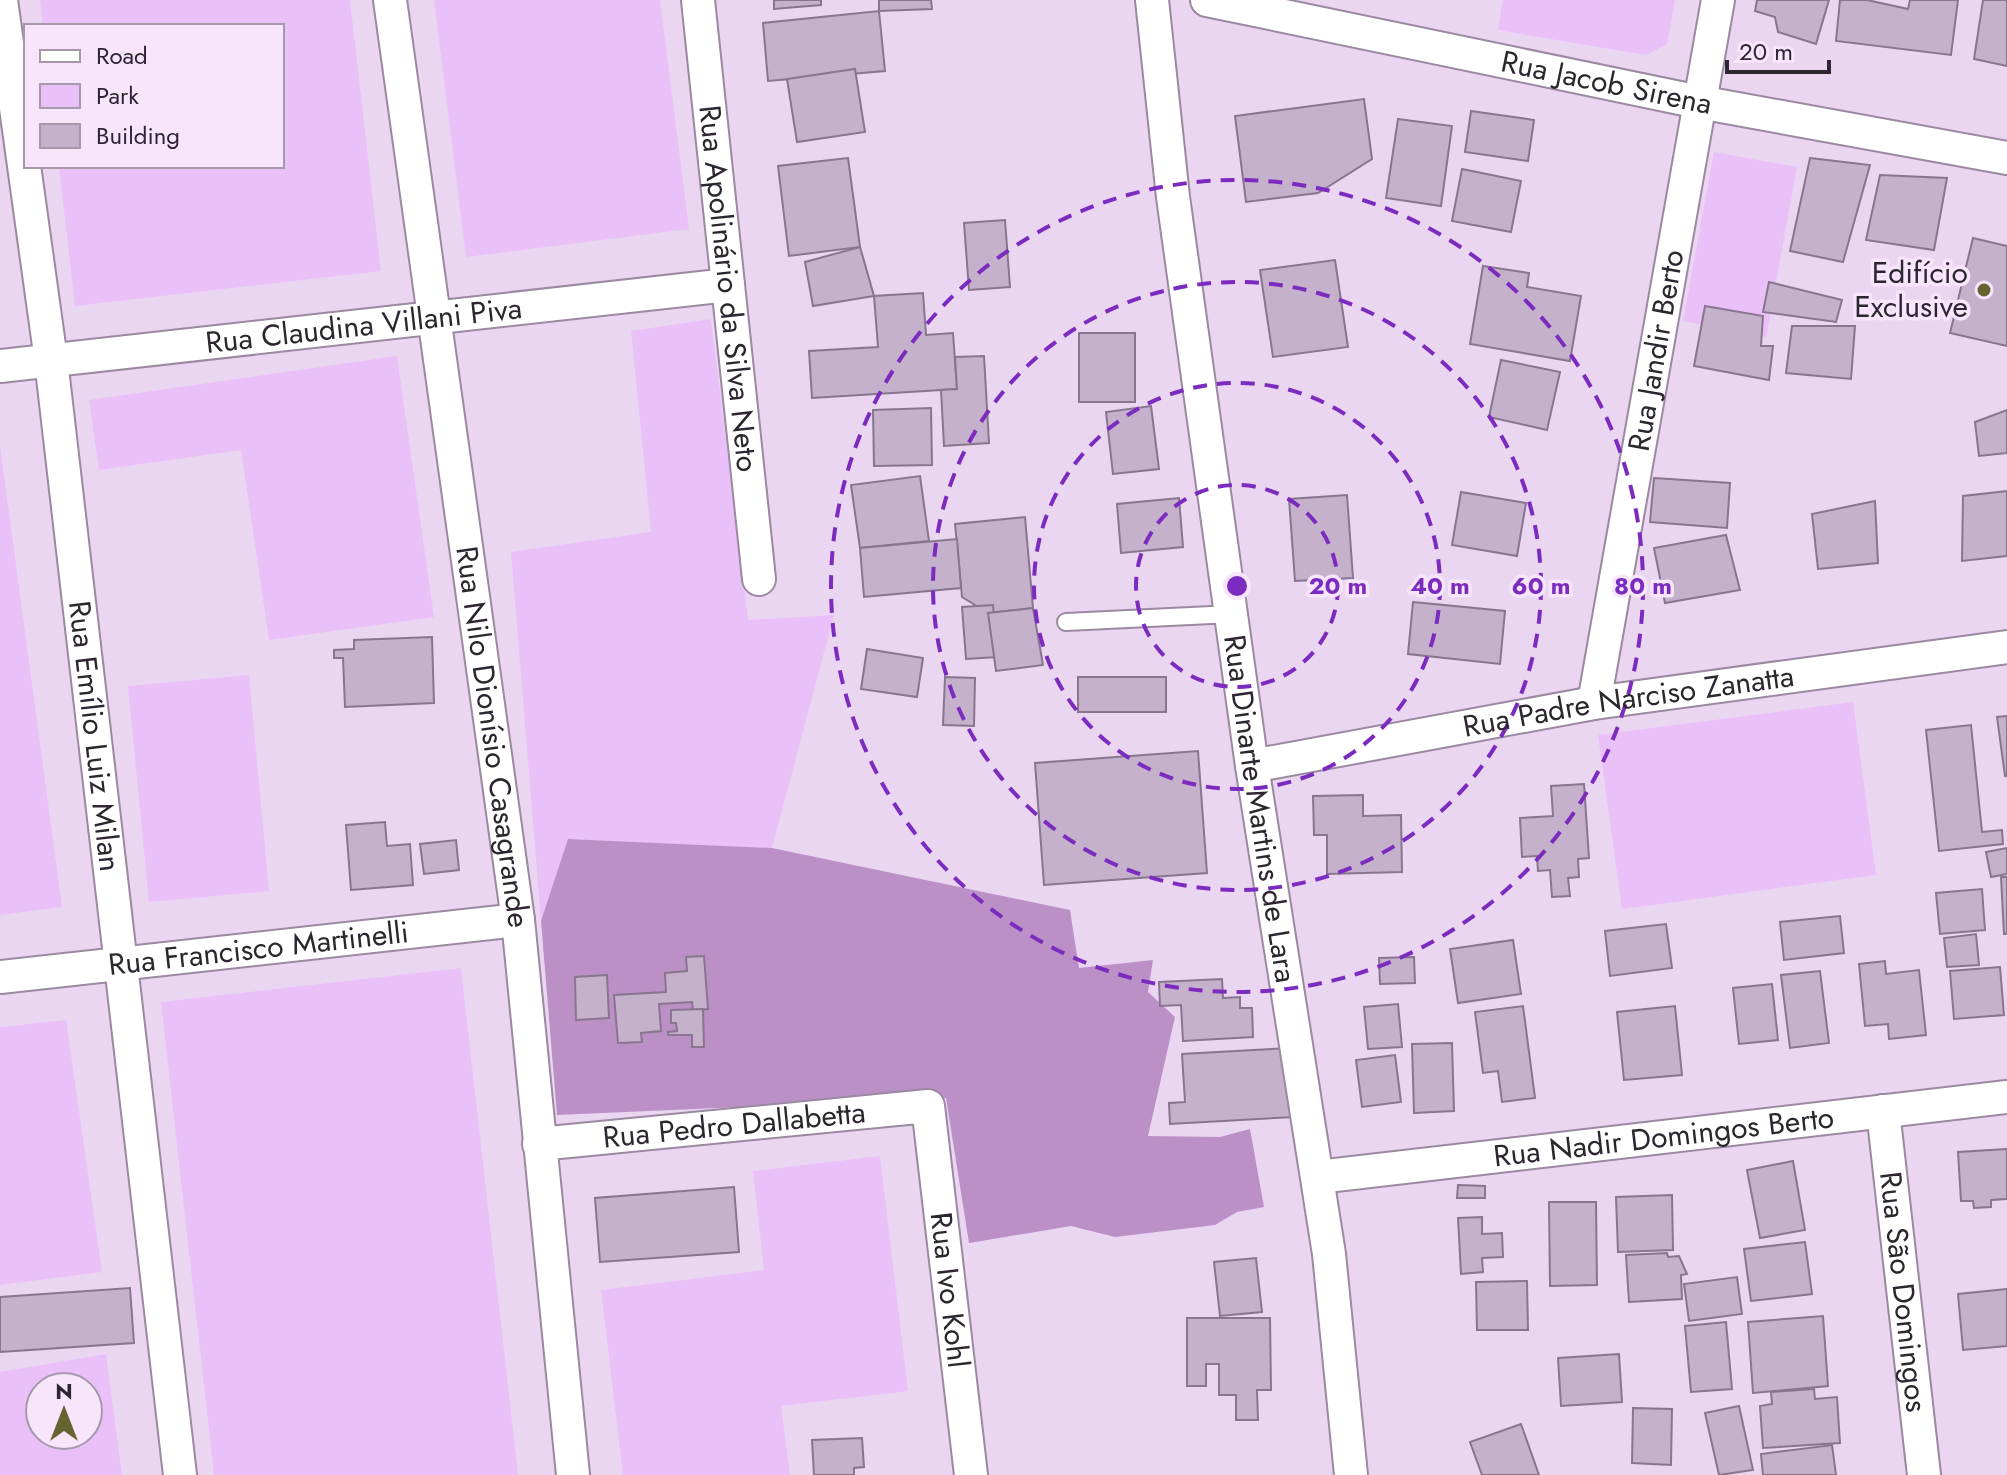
<svg xmlns="http://www.w3.org/2000/svg" width="2007" height="1475" viewBox="0 0 2007 1475" font-family="Jost,sans-serif">
	<rect width="100%" height="100%" fill="#ebd6f2"/>
	<g fill="#eac0f8" fill-rule="evenodd">
		<polygon points="40,0 350,0 381,271 75,306 59,166 282,166 282,26 43,26"/>
		<polygon points="434,0 660,0 689,229 466,257"/>
		<polygon points="1503,0 1675,0 1667,44 1646,55 1498,30"/>
		<polygon points="1714,152 1797,167 1766,337 1683,321"/>
		<polygon points="711,319 748,620 834,615 772,848 569,839 541,921 511,552 651,532 631,331"/>
		<polygon points="397,356 434,617 269,640 241,450 99,470 89,400"/>
		<polygon points="0,446 62,907 0,915"/>
		<polygon points="249,675 269,891 149,902 128,686"/>
		<polygon points="1853,702 1876,875 1622,909 1598,735"/>
		<polygon points="461,968 518,1475 214,1475 161,1002"/>
		<polygon points="66,1020 102,1272 0,1285 0,1027"/>
		<polygon points="880,1156 908,1391 781,1406 790,1475 623,1475 601,1290 764,1270 753,1171"/>
		<path d="M106 1354 122 1475H0V1372ZM40 1387H88V1435H40Z"/>
	</g>
	<polygon fill="#ba90c7" points="568,839 772,848 1070,910 1079,968 1153,960 1148,992 1175,1017 1148,1136 1220,1137 1250,1129 1264,1207 1237,1212 1215,1225 1115,1237 1071,1226 969,1243 946,1098 557,1115 541,921"/>
	<g fill="#c5b1cc" stroke="#88758e" stroke-width="2">
		<polygon points="774,0 821,0 821,5 774,9"/>
		<polygon points="879,0 931,0 932,9 879,11"/>
		<polygon points="1757,0 1829,0 1816,44 1778,32 1775,17 1755,11"/>
		<polygon points="1840,0 1867,0 1908,9 1910,0 1958,0 1951,55 1836,41"/>
		<polygon points="1983,0 2007,0 2007,66 1974,59"/>
		<polygon points="879,11 885,71 768,81 763,23"/>
		<polygon points="855,69 865,132 797,142 787,79"/>
		<polygon points="1364,99 1372,159 1318,193 1246,202 1235,116"/>
		<polygon points="1471,111 1534,120 1528,161 1465,152"/>
		<polygon points="1398,119 1452,126 1441,206 1386,198"/>
		<polygon points="848,158 860,247 789,256 778,166"/>
		<polygon points="1810,158 1870,165 1843,262 1790,251"/>
		<polygon points="1462,169 1521,181 1511,232 1452,221"/>
		<polygon points="1880,175 1947,178 1934,250 1866,240"/>
		<polygon points="1005,220 1010,287 969,290 964,223"/>
		<polygon points="1973,238 2007,246 2007,346 1950,333"/>
		<polygon points="860,247 874,296 813,306 805,262"/>
		<polygon points="1335,260 1348,347 1273,357 1260,270"/>
		<polygon points="1483,266 1529,273 1527,287 1581,296 1570,361 1470,344"/>
		<polygon points="1769,282 1842,300 1836,322 1763,312"/>
		<polygon points="923,293 926,335 953,333 957,389 812,398 809,351 878,347 874,296"/>
		<polygon points="1705,306 1763,316 1761,346 1773,346 1769,380 1694,366"/>
		<polygon points="1792,326 1855,326 1851,379 1786,373"/>
		<rect x="1079" y="333" width="56" height="69"/>
		<polygon points="984,356 989,443 944,446 941,390 957,389 955,357"/>
		<polygon points="1501,360 1560,372 1547,430 1489,417"/>
		<polygon points="1151,406 1159,469 1113,474 1106,412"/>
		<polygon points="931,408 932,465 874,466 873,410"/>
		<polygon points="2007,410 2007,453 1979,456 1975,422"/>
		<polygon points="920,476 929,541 860,548 851,485"/>
		<polygon points="1654,478 1730,483 1727,528 1650,522"/>
		<polygon points="2007,491 2007,556 1962,561 1963,496"/>
		<polygon points="1461,492 1526,503 1517,556 1452,545"/>
		<polygon points="1347,495 1353,578 1295,581 1289,499"/>
		<polygon points="1179,498 1183,547 1121,553 1117,504"/>
		<polygon points="1875,501 1878,563 1818,569 1812,514"/>
		<polygon points="1025,517 1033,608 988,613 962,597 955,524"/>
		<polygon points="1726,535 1740,590 1665,603 1654,548"/>
		<polygon points="957,539 961,588 864,597 860,548"/>
		<polygon points="1413,602 1505,611 1500,664 1408,654"/>
		<polygon points="993,605 997,657 966,659 962,607"/>
		<polygon points="1033,608 1043,665 996,671 988,613"/>
		<polygon points="432,637 434,703 345,707 343,658 334,658 334,650 354,649 354,640"/>
		<polygon points="867,649 923,658 917,697 861,689"/>
		<polygon points="945,677 975,678 974,726 943,725"/>
		<rect x="1078" y="677" width="88" height="35"/>
		<polygon points="2007,716 2007,776 2005,776 1997,717"/>
		<polygon points="1971,725 1982,832 2002,830 2003,844 1939,851 1926,730"/>
		<polygon points="1198,751 1207,873 1044,885 1035,763"/>
		<polygon points="1584,784 1589,858 1578,859 1579,877 1568,878 1570,896 1552,897 1550,870 1538,871 1537,856 1522,857 1520,818 1553,816 1551,786"/>
		<polygon points="1363,795 1363,816 1401,815 1402,872 1327,874 1327,835 1314,835 1313,796"/>
		<polygon points="385,822 387,846 410,844 413,885 351,890 346,825"/>
		<polygon points="456,840 459,870 424,874 420,844"/>
		<polygon points="2007,848 2007,874 1991,877 1986,852"/>
		<polygon points="2001,877 2007,877 2007,934 2004,934"/>
		<polygon points="1982,889 1985,930 1940,934 1936,893"/>
		<polygon points="1840,916 1844,953 1784,960 1780,922"/>
		<polygon points="1666,924 1672,968 1610,976 1605,931"/>
		<polygon points="1976,934 1979,965 1947,967 1944,938"/>
		<polygon points="1513,940 1521,994 1458,1003 1450,949"/>
		<polygon points="704,956 708,1009 693,1010 692,1002 659,1004 661,1031 641,1033 642,1042 618,1043 614,995 666,992 665,973 687,971 686,957"/>
		<polygon points="1414,957 1415,983 1380,984 1379,958"/>
		<polygon points="1885,961 1886,974 1919,970 1926,1035 1889,1039 1888,1024 1865,1026 1859,964"/>
		<polygon points="2000,967 2004,1015 1954,1019 1950,971"/>
		<polygon points="1820,971 1829,1043 1790,1048 1781,975"/>
		<polygon points="607,975 609,1018 576,1020 575,977"/>
		<polygon points="1222,979 1223,998 1240,997 1240,1008 1252,1008 1253,1037 1183,1041 1181,1005 1160,1006 1159,982"/>
		<polygon points="1772,984 1778,1040 1739,1044 1733,988"/>
		<polygon points="1398,1004 1402,1047 1368,1049 1364,1007"/>
		<polygon points="1523,1006 1535,1098 1502,1102 1498,1071 1483,1073 1475,1012"/>
		<polygon points="1675,1006 1682,1075 1624,1080 1617,1012"/>
		<polygon points="703,1009 704,1047 692,1047 692,1035 668,1035 668,1032 677,1031 676,1023 671,1023 671,1010"/>
		<polygon points="1452,1043 1454,1111 1414,1113 1412,1044"/>
		<polygon points="1290,1048 1294,1117 1170,1124 1169,1103 1185,1102 1182,1054"/>
		<polygon points="1395,1055 1401,1102 1362,1107 1356,1060"/>
		<polygon points="2007,1149 2007,1199 1991,1200 1991,1207 1974,1208 1973,1201 1961,1201 1958,1152"/>
		<polygon points="1793,1161 1805,1230 1760,1238 1747,1170"/>
		<polygon points="1458,1185 1485,1186 1485,1198 1457,1198"/>
		<polygon points="734,1187 739,1252 600,1262 595,1198"/>
		<polygon points="1672,1195 1673,1250 1618,1252 1616,1197"/>
		<polygon points="1549,1202 1596,1202 1597,1285 1550,1286"/>
		<polygon points="1482,1217 1482,1234 1502,1233 1503,1257 1482,1258 1483,1272 1461,1274 1458,1218"/>
		<polygon points="1805,1242 1812,1294 1751,1301 1744,1249"/>
		<polygon points="1667,1253 1668,1257 1679,1256 1687,1274 1681,1275 1682,1299 1629,1302 1626,1255"/>
		<polygon points="1256,1258 1262,1312 1220,1316 1214,1262"/>
		<polygon points="1737,1277 1742,1314 1689,1321 1684,1284"/>
		<polygon points="1527,1281 1528,1330 1477,1330 1476,1282"/>
		<polygon points="130,1288 134,1343 0,1352 0,1297"/>
		<polygon points="2007,1289 2007,1346 1963,1350 1958,1294"/>
		<polygon points="1823,1316 1828,1386 1753,1393 1748,1322"/>
		<polygon points="1187,1318 1270,1318 1271,1390 1257,1390 1258,1420 1236,1420 1236,1395 1219,1395 1219,1364 1206,1364 1206,1386 1187,1386"/>
		<polygon points="1726,1322 1732,1389 1691,1392 1685,1326"/>
		<polygon points="1619,1354 1622,1402 1561,1406 1558,1358"/>
		<polygon points="1814,1389 1815,1399 1837,1397 1840,1443 1763,1448 1760,1406 1772,1404 1771,1392"/>
		<polygon points="1739,1406 1753,1470 1719,1475 1705,1413"/>
		<polygon points="1633,1408 1672,1409 1671,1465 1632,1463"/>
		<polygon points="1521,1424 1539,1475 1482,1475 1470,1442"/>
		<polygon points="862,1438 864,1467 854,1468 854,1475 814,1475 812,1440"/>
		<polygon points="1832,1445 1836,1475 1763,1475 1761,1454"/>
	</g>
	<g fill="none" stroke-linecap="round" stroke-linejoin="round">
		<g stroke="#9b88a1" stroke-width="20">
			<polyline id="service" points="1066,622 1232,614"/>
		</g>
		<g stroke="#9b88a1" stroke-width="36">
			<g id="minor">
				<path id="s1" d="M1 0 51 360 180 1475"/>
				<path id="s2" d="M390 0 518 920 573 1475"/>
				<path id="s3" d="M698 0 759 579"/>
				<path id="s4" d="M1152 0 1173 197 1252 766 1329 1254 1351 1475"/>
				<path id="s5" d="M1207 0 1699 102 2007 158"/>
				<path id="s6" d="M0 366 728 285"/>
				<path id="s7" d="M1594 703 1718 0"/>
				<path id="s8" d="M1252 766 1594 703 2007 647"/>
				<path id="s9" d="M0 977 518 920"/>
				<path id="s10" d="M1883 1111 1924 1475"/>
				<path id="s11" d="M539 1144 928 1106 971 1475"/>
				<path id="s12" d="M1318 1177 2007 1097"/>
			</g>
		</g>
		<use href="#service" stroke="#fff" stroke-width="16"/>
		<use href="#minor" stroke="#fff" stroke-width="32"/>
	</g>
	<g fill="none" stroke="#7b2cbf" stroke-width="4" stroke-dasharray="14 10">
		<circle cx="1237" cy="586" r="101"/>
		<circle cx="1237" cy="586" r="203"/>
		<circle cx="1237" cy="586" r="304"/>
		<circle cx="1237" cy="586" r="406"/>
	</g>
	<circle fill="#656431" stroke="#f6e5fb" stroke-width="3" cx="1984" cy="290" r="8"/>
	<g text-anchor="middle" stroke-width="7" stroke-linejoin="round" paint-order="stroke">
		<g font-size="30" fill="#2d2530" stroke="#f6e5fb">
			<text dy="10" stroke="none"><textPath href="#s5" startOffset="408">Rua Jacob Sirena</textPath></text>
			<text dy="10" stroke="none"><textPath href="#s3" startOffset="290">Rua Apolinário da Silva Neto</textPath></text>
			<text dy="10" stroke="none"><textPath href="#s6" startOffset="366">Rua Claudina Villani Piva</textPath></text>
			<text dy="10" stroke="none"><textPath href="#s7" startOffset="358">Rua Jandir Berto</textPath></text>
			<text dy="10" stroke="none"><textPath href="#s8" startOffset="382">Rua Padre Narciso Zanatta</textPath></text>
			<text dy="10" stroke="none"><textPath href="#s2" startOffset="744">Rua Nilo Dionísio Casagrande</textPath></text>
			<text dy="10" stroke="none"><textPath href="#s1" startOffset="742">Rua Emílio Luiz Milan</textPath></text>
			<text dy="10" stroke="none"><textPath href="#s4" startOffset="816">Rua Dinarte Martins de Lara</textPath></text>
			<text dy="10" stroke="none"><textPath href="#s9" startOffset="260">Rua Francisco Martinelli</textPath></text>
			<text dy="10" stroke="none"><textPath href="#s11" startOffset="196">Rua Pedro Dallabetta</textPath></text>
			<text dy="10" stroke="none"><textPath href="#s12" startOffset="348">Rua Nadir Domingos Berto</textPath></text>
			<text dy="10" stroke="none"><textPath href="#s11" startOffset="576">Rua Ivo Kohl</textPath></text>
			<text dy="10" stroke="none"><textPath href="#s10" startOffset="182">Rua São Domingos</textPath></text>
		</g>
		<g font-size="30" fill="#2d2530" stroke="#f6e5fb" text-anchor="end">
			<text x="1968" y="283">Edifício<tspan x="1968" dy="34">Exclusive</tspan></text>
		</g>
	</g>
	<circle cx="1237" cy="586" r="12" fill="#7b2cbf" stroke="#f6e5fb" stroke-width="4"/>
	<g font-size="24" text-anchor="middle" font-weight="bold" fill="#7b2cbf" stroke="#f6e5fb" stroke-width="7" stroke-linejoin="round" paint-order="stroke">
		<text x="1338" y="594">20 m</text>
		<text x="1440" y="594">40 m</text>
		<text x="1541" y="594">60 m</text>
		<text x="1643" y="594">80 m</text>
	</g>
	<rect x="24" y="24" width="260" height="144" fill="#f6e5fb" stroke="#a698aa" stroke-width="2"/>
	<rect x="40" y="50" width="40" height="12" fill="#ffffff" stroke="#a698aa" stroke-width="2"/>
	<text x="96" y="64" font-size="24" fill="#2d2530">Road</text>
	<rect x="40" y="84" width="40" height="24" fill="#eac0f8" stroke="#a698aa" stroke-width="2"/>
	<text x="96" y="104" font-size="24" fill="#2d2530">Park</text>
	<rect x="40" y="124" width="40" height="24" fill="#c5b1cc" stroke="#a698aa" stroke-width="2"/>
	<text x="96" y="144" font-size="24" fill="#2d2530">Building</text>
	<g transform="translate(64 1411)"><circle r="38" fill="#f6e5fb" stroke="#a698aa" stroke-width="2"/>
	<path d="M0-6L14 30L0 20L-14 30Z" fill="#656431"/>
	<text y="-12" font-size="22" font-weight="bold" text-anchor="middle" fill="#2d2530">N</text>
	</g>
	<path d="M1727 60v12h102v-12" fill="none" stroke="#2d2530" stroke-width="4"/>
	<text x="1739" y="60" font-size="24" fill="#2d2530" stroke="#f6e5fb" stroke-width="6" paint-order="stroke">20 m</text>
</svg>
